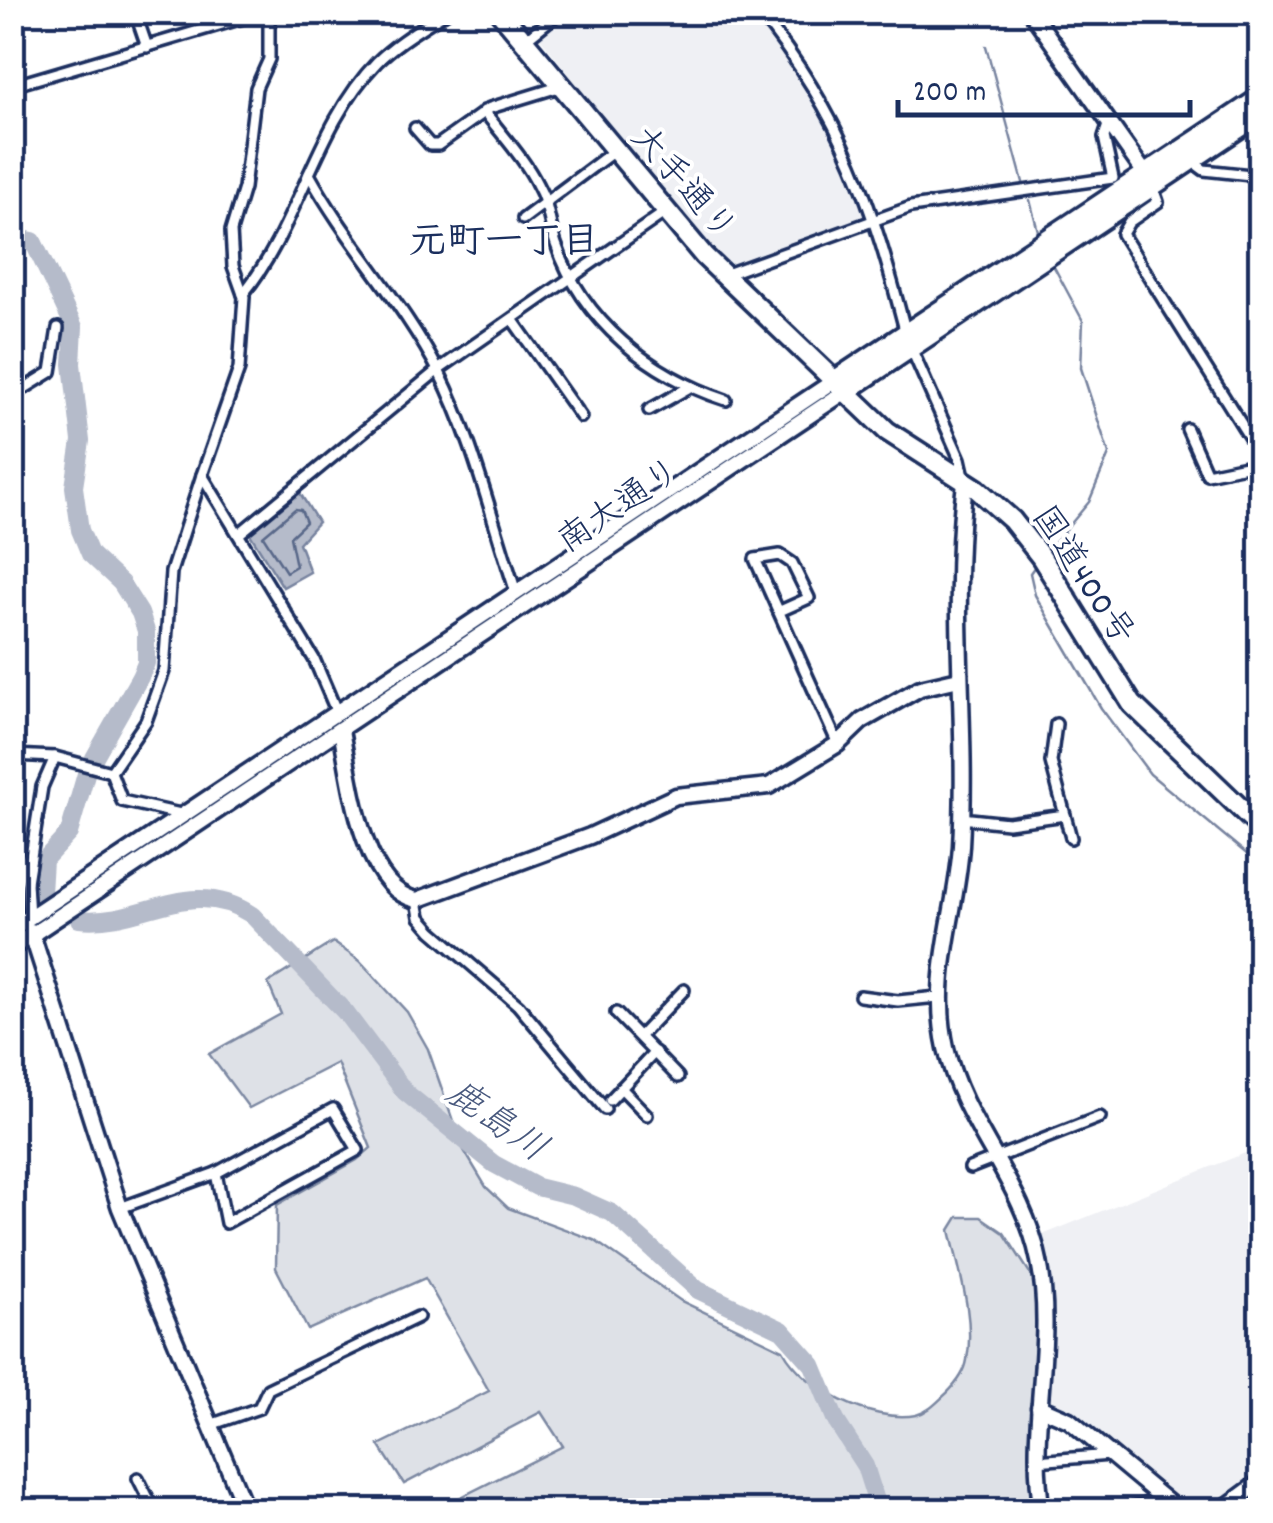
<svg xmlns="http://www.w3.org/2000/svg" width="1273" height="1523" viewBox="0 0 1273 1523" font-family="Dekko,'Klee One',sans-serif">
	<rect width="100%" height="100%" fill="#fff"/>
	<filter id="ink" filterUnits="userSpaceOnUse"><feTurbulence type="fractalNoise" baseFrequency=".01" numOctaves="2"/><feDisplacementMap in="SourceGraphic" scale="20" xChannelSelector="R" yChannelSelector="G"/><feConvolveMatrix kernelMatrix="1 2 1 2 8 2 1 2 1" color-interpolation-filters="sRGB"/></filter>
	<g filter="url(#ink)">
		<g fill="#eff0f4">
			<polygon points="565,13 754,13 820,107 866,217 729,267 675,207 537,34"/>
			<polygon points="1260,1147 1260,1473 1210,1510 1188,1510 1045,1395 1050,1291 1040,1236"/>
		</g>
		<path fill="#dee1e7" stroke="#7c88a2" stroke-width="2.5" d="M333 942 360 961 407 1012 428 1049 462 1147 486 1187 508 1208 594 1240 681 1301 783 1350C804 1389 871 1423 916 1415 929 1412 938 1401 947 1393 956 1384 965 1373 967 1360 975 1318 959 1271 950 1230L958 1217H981L1004 1233 1037 1284 1042 1305 1029 1438 1039 1510H435L563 1446 541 1412 404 1484 379 1445 489 1391 425 1278 308 1330 276 1268 277 1205 357 1160 371 1148 337 1063 249 1108 209 1054 281 1014 268 983Z"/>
		<polygon fill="#b5bbca" stroke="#77839f" stroke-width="2.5" points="300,493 318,522 299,543 310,572 283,587 250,534"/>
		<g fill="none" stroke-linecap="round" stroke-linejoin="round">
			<polygon stroke="#596789" stroke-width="2.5" points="295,509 301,510 306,522 290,537 296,566 286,572 263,536"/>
			<g stroke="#77839f" stroke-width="2.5">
				<polyline points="986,46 1024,186"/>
				<polyline points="1030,200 1039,235"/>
				<polyline points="1048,551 1089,502 1109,454 1081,368 1083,321 1053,265"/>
				<polyline points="1035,566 1030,573 1035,595 1101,708 1150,774 1260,865"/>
			</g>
			<g stroke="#b5bbca" stroke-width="18">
				<polyline points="12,237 33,241 74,327 72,364 81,441 74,487 80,530 90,554 121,583 140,613 146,631 146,663 140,677 94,758"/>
				<polyline points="42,893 44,860 69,833 86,774"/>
				<path d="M79 919C144 926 188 874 252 915L345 1012 405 1092 494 1164 537 1187 574 1196 612 1213 698 1290 782 1330 813 1365 836 1421 865 1466 879 1510"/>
			</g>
			<g stroke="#1b2f5e" stroke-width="16">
				<g id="street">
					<polyline points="135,12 147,47"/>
					<polyline points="269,12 269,59 256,88 244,188 231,231 233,266 244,297 239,369 202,475 314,659 338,715"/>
					<path d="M759 12C844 117 873 206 906 334"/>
					<polyline points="525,40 560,12"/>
					<polyline points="12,86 263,12"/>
					<path d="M484 111C502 135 525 159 538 186 549 205 549 224 556 244 583 322 650 375 726 400"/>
					<polyline points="415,128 430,145 438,145 490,108 562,86"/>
					<polyline points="1192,161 1204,170 1260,176"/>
					<path d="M309 174C347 243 403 302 439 372 474 441 492 522 517 595"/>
					<polyline points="1153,188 1158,202 1129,222 1122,234 1260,454"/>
					<polyline points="523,219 614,151"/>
					<polyline points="724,275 911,207 1113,178 1104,137 1109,122"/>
					<path d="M243 294C300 225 314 127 377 62 397 42 422 28 446 12"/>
					<polyline points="512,319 581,417"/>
					<polyline points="911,348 960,459 965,481"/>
					<polyline points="12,396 51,372 58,328"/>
					<polyline points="649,410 688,388"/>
					<polyline points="1187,429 1207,474 1260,463"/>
					<polyline points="239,534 438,370 664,213"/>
					<polyline points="780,611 809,598 792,563 780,555 755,559 838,744"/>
					<polyline points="1056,724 1051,762 1071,838"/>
					<polyline points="12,755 55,757 111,772 146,721 164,671 171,572 202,475"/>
					<polyline points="111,772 122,801 185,815"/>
					<polyline points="961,818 1008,823 1065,815"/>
					<polyline points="12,833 27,882 29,918"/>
					<polyline points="27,882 42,787 55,757"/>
					<polyline points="417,900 420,917 432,931 518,1005 605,1109"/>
					<polyline points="860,996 898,1001 938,997"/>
					<polyline points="616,1013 678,1077"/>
					<polyline points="640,1036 684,990"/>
					<polyline points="621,1088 647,1115"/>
					<polyline points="610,1100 655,1052"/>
					<polygon points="333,1109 358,1150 226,1223 216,1173"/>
					<polyline points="970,1168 1100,1117"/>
					<polyline points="120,1208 216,1173"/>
					<polyline points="210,1425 259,1408 268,1389 418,1317"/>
					<polyline points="1036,1461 1110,1455"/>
					<polyline points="138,1478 154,1510"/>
					<polyline points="1123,1510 1164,1499"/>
				</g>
			</g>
			<g stroke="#1b2f5e" stroke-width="21">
				<g id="secondary">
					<polyline points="1031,12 1151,182"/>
					<path d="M965 483C950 604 968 724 961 846 956 916 930 976 946 1048 963 1124 1024 1183 1039 1261 1056 1343 1027 1428 1042 1510"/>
					<path d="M341 730C350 776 361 889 417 900L590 836 676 796 769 786 838 744 862 721 920 688 959 679"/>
					<polyline points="12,929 834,381"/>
					<polyline points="31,931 120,1208 246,1510"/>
					<polyline points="12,948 846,391"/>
					<polyline points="1039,1407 1069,1420 1177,1510"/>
					<polyline points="1222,1510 1260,1482"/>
				</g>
			</g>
			<g stroke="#1b2f5e" stroke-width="25">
				<g id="highway">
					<polyline points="500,12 704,256 887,431 977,489 1012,520 1041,557 1132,704 1260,827"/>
					<polyline points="834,381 1260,98"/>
					<polyline points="846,391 1260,114"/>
				</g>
			</g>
			<use href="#street" stroke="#fff" stroke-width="9"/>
			<use href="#secondary" stroke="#fff" stroke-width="14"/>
			<use href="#highway" stroke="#fff" stroke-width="18"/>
		</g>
	</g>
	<g text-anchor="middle" stroke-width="8" stroke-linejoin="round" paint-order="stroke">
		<g font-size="35" fill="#1b2f5e" stroke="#fff">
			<text transform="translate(685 182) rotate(49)" y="12">大手通り</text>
			<text transform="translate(618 504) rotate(-34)" y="12">南大通り</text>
			<text transform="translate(1085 574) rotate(57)" y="12">国道400号</text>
		</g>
		<g font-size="38" font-weight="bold" fill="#1b2f5e" stroke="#fff">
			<text x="504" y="252">元町一丁目</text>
		</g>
		<g font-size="38" font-style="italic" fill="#49597e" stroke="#fff">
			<text transform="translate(498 1119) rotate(35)" y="13">鹿島川</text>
		</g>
	</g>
	<rect width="1273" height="1523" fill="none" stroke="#fff" stroke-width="50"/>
	<rect x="25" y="25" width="1223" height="1473" fill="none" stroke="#1b2f5e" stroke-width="4" filter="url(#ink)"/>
	<path d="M898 100v15h292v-15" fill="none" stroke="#1b2f5e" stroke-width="5"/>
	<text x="913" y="100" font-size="30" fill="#1b2f5e" stroke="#ffffff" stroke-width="8" paint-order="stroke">200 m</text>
</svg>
